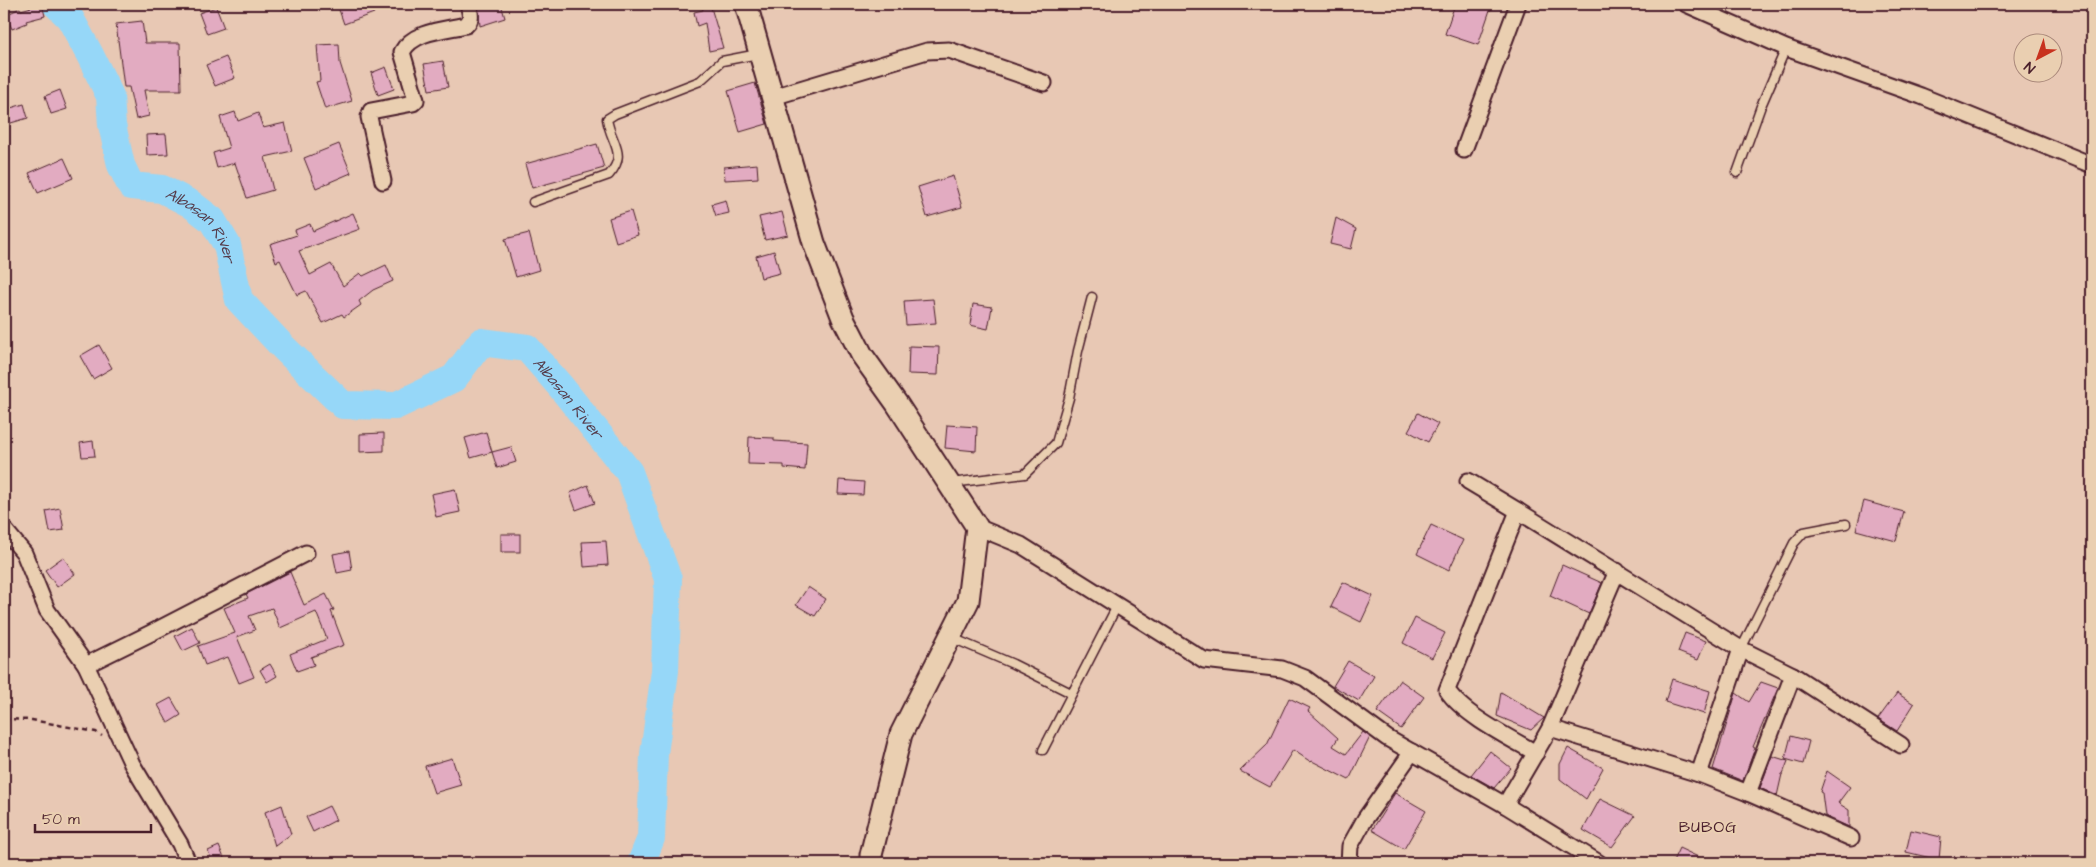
<svg xmlns="http://www.w3.org/2000/svg" width="2096" height="867" viewBox="0 0 2096 867" font-family="'Architects Daughter',sans-serif">
	<rect width="100%" height="100%" fill="#e8c8b4"/>
	<filter id="ink" filterUnits="userSpaceOnUse"><feTurbulence type="fractalNoise" baseFrequency=".02" numOctaves="2"/><feDisplacementMap in="SourceGraphic" scale="10" xChannelSelector="R" yChannelSelector="G"/><feConvolveMatrix kernelMatrix="1 2 1 2 8 2 1 2 1" color-interpolation-filters="sRGB"/></filter>
	<g filter="url(#ink)">
		<g fill="none" stroke-linecap="round" stroke-linejoin="round">
			<path stroke="#96d7f8" stroke-width="28" id="s1" d="M56 4 70 18 90 55 110 96 112 125 121 165 131 186 162 189 191 204 212 220 227 245 239 300 284 348 343 405 395 406 454 378 481 342 527 348 561 387 629 472 668 579 665 671 654 754 651 838 641 863"/>
		</g>
		<g fill="#e2abc1" stroke="#4a1f2b">
			<polygon points="42,4 45,16 26,21 27,23 12,29 6,15 20,8 21,10"/>
			<polygon points="337,4 371,4 374,13 344,24"/>
			<polygon points="480,4 501,4 505,18 480,26 478,5"/>
			<polygon points="710,4 723,48 709,51 705,23 697,26 694,12 703,10 702,5"/>
			<polygon points="1455,4 1481,4 1491,7 1478,45 1445,34"/>
			<polygon points="216,7 224,28 207,34 199,13"/>
			<polygon points="142,21 145,43 180,43 181,90 144,90 149,116 136,119 129,87 124,87 116,24"/>
			<polygon points="339,44 340,63 352,101 325,109 316,82 320,81 317,45"/>
			<polygon points="226,57 235,78 215,86 206,65"/>
			<polygon points="443,61 448,87 429,90 424,64"/>
			<polygon points="386,67 394,89 378,95 371,73"/>
			<polygon points="755,83 767,124 740,132 728,91"/>
			<polygon points="60,90 67,109 51,114 45,96"/>
			<polygon points="24,104 28,118 4,125 4,110"/>
			<polygon points="235,112 238,121 258,113 263,128 285,123 292,151 265,157 273,190 247,198 235,163 217,168 213,153 229,148 220,117"/>
			<polygon points="166,134 168,154 147,155 146,135"/>
			<polygon points="339,144 351,173 316,188 304,158"/>
			<polygon points="597,144 604,168 532,188 525,164"/>
			<polygon points="64,158 73,178 38,193 29,173"/>
			<polygon points="757,164 758,178 725,180 724,167"/>
			<polygon points="953,176 962,207 927,217 918,187"/>
			<polygon points="726,200 729,213 716,216 712,204"/>
			<polygon points="631,211 638,235 616,242 609,218"/>
			<polygon points="782,212 788,235 765,240 759,217"/>
			<polygon points="353,213 360,229 299,251 310,275 331,264 343,286 360,273 363,276 386,265 393,281 373,290 359,301 361,305 344,317 342,314 323,323 306,291 297,295 280,260 276,262 270,244 297,235 295,230 310,224 313,231"/>
			<polygon points="1336,218 1356,229 1351,249 1330,244"/>
			<polygon points="529,233 539,270 516,277 505,239"/>
			<polygon points="774,251 780,273 761,278 756,256"/>
			<polygon points="933,299 936,323 906,325 904,301"/>
			<polygon points="973,304 992,307 988,329 970,325"/>
			<polygon points="99,345 112,368 93,379 80,356"/>
			<polygon points="909,346 939,347 938,375 908,374"/>
			<polygon points="1418,413 1438,424 1428,442 1408,431"/>
			<polygon points="947,425 977,427 976,451 945,448"/>
			<polygon points="486,432 492,452 471,458 465,438"/>
			<polygon points="384,433 384,451 360,452 360,434"/>
			<polygon points="749,437 774,438 774,441 807,443 805,470 784,468 784,465 748,464"/>
			<polygon points="93,441 95,456 82,457 80,443"/>
			<polygon points="511,447 516,462 497,468 492,452"/>
			<polygon points="839,480 864,482 863,495 838,494"/>
			<polygon points="588,485 595,503 576,510 570,493"/>
			<polygon points="455,489 460,512 436,517 431,494"/>
			<polygon points="1864,501 1904,512 1896,541 1856,530"/>
			<polygon points="60,508 64,530 50,532 46,511"/>
			<polygon points="1431,525 1463,540 1449,570 1417,554"/>
			<rect x="501" y="534" width="19" height="18"/>
			<polygon points="606,541 608,565 584,567 582,542"/>
			<polygon points="349,551 352,570 337,573 333,554"/>
			<polygon points="63,557 75,574 57,587 45,570"/>
			<polygon points="1562,565 1602,583 1589,614 1550,596"/>
			<polygon points="290,572 304,605 326,594 334,610 331,611 344,645 311,657 314,665 297,671 290,654 327,639 316,612 280,628 272,608 249,616 255,630 237,637 254,677 239,683 228,657 205,665 198,646 235,633 224,608 248,598 246,594"/>
			<polygon points="1343,582 1373,596 1361,622 1331,607"/>
			<polygon points="808,587 826,599 815,616 796,605"/>
			<polygon points="1415,618 1445,633 1432,658 1403,643"/>
			<polygon points="192,627 200,643 183,651 175,636"/>
			<polygon points="1685,633 1706,641 1698,660 1678,652"/>
			<polygon points="1348,661 1374,676 1359,701 1333,686"/>
			<polygon points="270,664 277,676 267,682 260,670"/>
			<polygon points="1672,679 1710,691 1704,714 1665,702"/>
			<polygon points="1400,680 1424,697 1401,729 1377,712"/>
			<polygon points="1761,682 1778,688 1753,747 1755,748 1743,781 1713,769 1736,693 1749,702"/>
			<polygon points="1501,692 1544,718 1531,730 1497,716"/>
			<polygon points="1897,693 1914,704 1897,731 1878,719"/>
			<polygon points="171,698 181,715 168,723 158,705"/>
			<polygon points="1289,698 1310,708 1308,711 1338,738 1333,746 1346,754 1363,732 1370,737 1349,780 1312,761 1311,762 1293,750 1270,787 1240,771 1267,745"/>
			<polygon points="1791,736 1809,741 1803,764 1785,759"/>
			<polygon points="1568,748 1603,768 1586,799 1560,779 1560,764"/>
			<polygon points="1490,751 1511,768 1494,788 1471,775"/>
			<polygon points="1772,756 1788,761 1783,774 1782,774 1777,796 1760,788"/>
			<polygon points="452,758 461,785 434,793 425,766"/>
			<polygon points="1827,771 1850,787 1838,803 1849,810 1849,827 1825,816 1822,793 1820,792"/>
			<polygon points="1395,793 1426,811 1404,849 1372,830"/>
			<polygon points="1600,799 1635,816 1612,847 1583,830"/>
			<polygon points="282,805 291,834 275,846 265,812"/>
			<polygon points="329,806 336,820 313,832 306,817"/>
			<polygon points="1911,830 1941,837 1939,860 1906,852"/>
			<polygon points="219,846 226,863 213,863 208,851"/>
			<polygon points="1679,848 1711,863 1672,863"/>
		</g>
		<g fill="none" stroke-linecap="round" stroke-linejoin="round">
			<g stroke="#4a1f2b" stroke-width="11">
				<g id="lane">
					<polyline points="1737,173 1761,106 1786,48"/>
					<path d="M533 202 609 175C628 153 611 144 607 119L615 114 700 81 722 61 758 54"/>
					<polyline points="951,483 1025,474 1056,443 1069,398 1078,351 1092,297"/>
					<polyline points="950,637 1013,664 1071,693"/>
					<polyline points="1741,649 1794,543 1804,532 1846,524"/>
					<polyline points="1043,750 1117,606"/>
				</g>
			</g>
			<g stroke="#4a1f2b" stroke-width="19">
				<g id="street">
					<polyline points="1686,4 1786,48 1921,96 2092,165"/>
					<polyline points="773,97 927,51 949,50 1044,83"/>
					<polyline points="1464,150 1518,4"/>
					<path d="M383 181 369 117 371 111 413 103 416 100 402 52C413 31 444 30 466 25 473 19 470 12 468 4"/>
					<polyline points="1468,481 1518,511"/>
					<polyline points="977,527 1021,545 1204,660 1282,669 1305,678 1387,738 1505,805 1599,863"/>
					<polyline points="4,529 24,553 47,610 86,665 132,764 180,844 188,863"/>
					<polyline points="86,665 151,633 306,553"/>
					<polyline points="1550,728 1699,774 1748,793 1851,838"/>
					<path d="M1536 753C1510 738 1463 715 1447 690L1518 511 1741 649 1793 675 1901 745"/>
					<polyline points="1699,774 1741,649"/>
					<polyline points="1748,793 1793,675"/>
					<polyline points="1505,805 1550,728 1617,571"/>
					<polyline points="1349,863 1350,846 1365,819 1412,752"/>
				</g>
			</g>
			<g stroke="#4a1f2b" stroke-width="25">
				<polyline id="secondary" points="746,4 814,243 843,318 862,355 897,404 977,527 968,601 901,734 871,855 871,863"/>
			</g>
			<polyline stroke="#4a1f2b" stroke-width="2.5" stroke-dasharray="5 4" stroke-linecap="butt" points="4,719 32,720 96,732 102,736"/>
			<use href="#lane" stroke="#eacfb1" stroke-width="8"/>
			<use href="#street" stroke="#eacfb1" stroke-width="15"/>
			<use href="#secondary" stroke="#eacfb1" stroke-width="21"/>
		</g>
	</g>
	<g text-anchor="middle" stroke-width="4" stroke-linejoin="round" paint-order="stroke">
		<g font-size="16" font-style="italic" fill="#553b4a" stroke="#eacfb1">
			<text dy="6" stroke="none"><textPath href="#s1" startOffset="288">Albasan River</textPath></text>
			<text dy="6" stroke="none"><textPath href="#s1" startOffset="798">Albasan River</textPath></text>
		</g>
		<g font-size="16" letter-spacing="1" fill="#4a1f2b" stroke="#eacfb1">
			<text x="1708" y="832">BUBOG</text>
		</g>
	</g>
	<rect width="2096" height="867" fill="none" stroke="#eacfb1" stroke-width="20"/>
	<rect x="10" y="10" width="2076" height="847" fill="none" stroke="#4a1f2b" stroke-width="2" filter="url(#ink)"/>
	<g transform="translate(2038 58) rotate(221)"><circle r="24" fill="#eacfb1" stroke="#aa897b"/>
	<path d="M0-4L9 19L0 12L-9 19Z" fill="#c8321e"/>
	<text y="-8" font-size="14" font-weight="bold" text-anchor="middle" fill="#4a1f2b">N</text>
	</g>
	<path d="M35 824v8h116v-8" fill="none" stroke="#4a1f2b" stroke-width="2.5"/>
	<text x="42" y="824" font-size="15" fill="#4a1f2b" stroke="#eacfb1" stroke-width="4" paint-order="stroke">50 m</text>
</svg>
